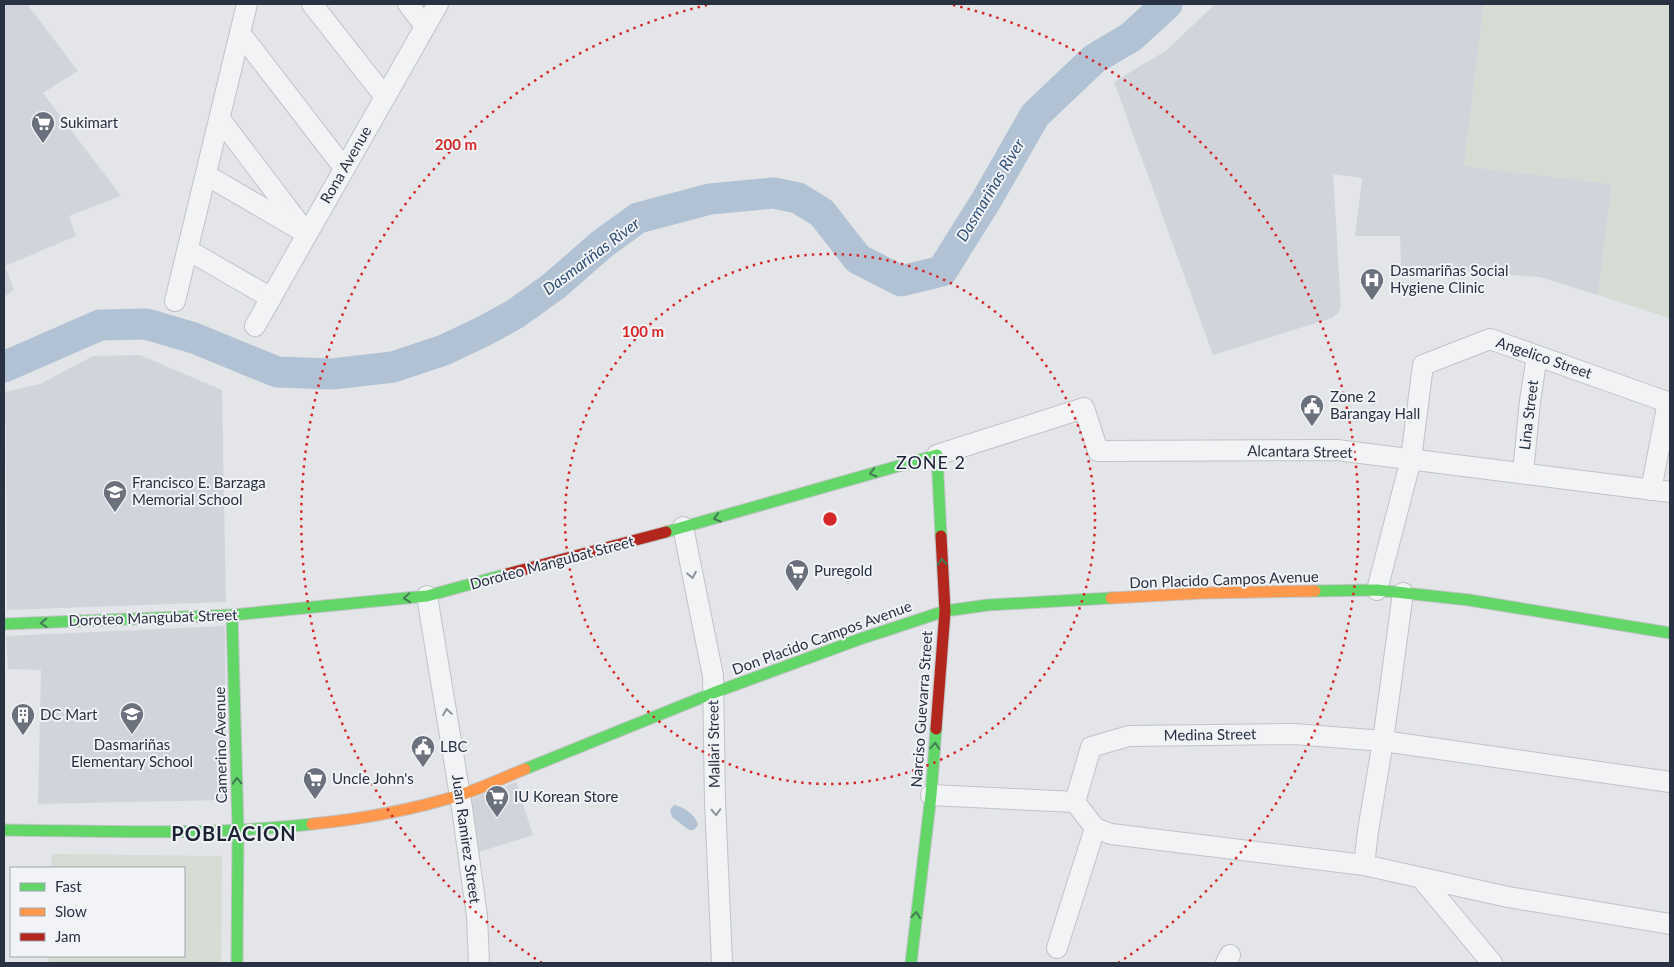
<svg xmlns="http://www.w3.org/2000/svg" width="1674" height="967" viewBox="0 0 1674 967" font-family="Lato,sans-serif">
	<rect width="100%" height="100%" fill="#e3e5e8"/>
	<g fill="#d1d5db">
		<polygon points="4,4 27,4 78,71 43,93 121,196 69,216 76,236 5,266 14,290 4,297"/>
		<polygon points="1215,4 1484,4 1464,166 1612,184 1598,295 1540,277 1401,266 1400,236 1355,236 1362,178 1333,174 1341,306 1338,313 1332,318 1213,355 1114,82 1167,50"/>
		<polygon points="140,355 222,390 226,602 7,610 6,425 4,418 4,392 40,384 93,356"/>
		<polygon points="225,626 226,800 38,804 41,670 8,669 6,636"/>
		<polygon points="516,782 533,835 473,854 464,801"/>
	</g>
	<g fill="#d4dcd3">
		<polygon points="1484,4 1670,4 1670,318 1598,295 1612,184 1464,166"/>
		<polygon points="52,854 222,856 221,963 48,963 49,956 184,956 184,868 51,868"/>
	</g>
	<path fill="#b1c2d4" d="M674 805C684 807 696 815 698 825L694 830H689L672 817 670 810Z"/>
	<g fill="none" stroke-linecap="round" stroke-linejoin="round">
		<polyline stroke="#b1c2d4" stroke-width="31" points="4,367 100,325 146,324 194,338 277,372 332,374 393,367 444,350 482,332 515,314 554,286 602,244 638,218 710,199 774,193 798,198 822,213 858,259 901,281 942,271 987,199 1035,115 1094,59 1131,37 1167,4"/>
		<g stroke="#c1c3c6" stroke-width="22">
			<g id="street">
				<polyline points="312,4 385,97"/>
				<polyline points="408,4 425,26"/>
				<polyline points="240,33 344,168"/>
				<polyline points="220,119 307,234"/>
				<polyline points="206,175 299,229"/>
				<polyline points="188,250 271,298"/>
				<polyline points="175,301 247,4"/>
				<polyline points="255,326 438,4"/>
				<polyline points="937,455 1084,408 1098,451 1337,450 1670,492"/>
				<polyline points="1523,473 1530,401 1537,356"/>
				<polyline points="1651,490 1668,402"/>
				<polyline points="683,527 713,676 715,801 722,963"/>
				<polyline points="1377,590 1411,459 1423,365 1490,339 1670,403"/>
				<polyline points="427,596 462,808 477,916 479,963"/>
				<polyline points="931,795 1075,802 1091,747 1129,736 1294,734 1383,741 1670,782"/>
				<polyline points="1075,802 1095,828 1111,834 1364,865 1508,897 1670,924"/>
				<polyline points="1364,865 1368,831 1383,741 1403,593"/>
				<polyline points="1421,878 1492,963"/>
				<polyline points="1057,948 1095,828"/>
				<polyline points="1226,963 1230,955"/>
			</g>
		</g>
		<g stroke="#c1c3c6" stroke-width="13">
			<g id="fast">
				<polyline points="666,532 937,455 941,536"/>
				<polyline points="1315,591 1377,590 1469,600 1670,633"/>
				<polyline points="232,615 238,829 237,963"/>
				<polyline points="4,624 232,615 427,596 507,574"/>
				<polyline points="525,769 713,693 860,639 945,611 988,605 1111,598"/>
				<path d="M4 830C106 831 210 836 312 824"/>
				<polyline points="911,963 931,795 936,729"/>
			</g>
		</g>
		<g stroke="#c1c3c6" stroke-width="13">
			<g id="slow">
				<polyline points="1111,598 1203,593 1315,591"/>
				<path d="M312 824C362 819 412 810 460 795 482 788 503 778 525 769"/>
			</g>
		</g>
		<g stroke="#c1c3c6" stroke-width="13">
			<g id="jam">
				<polyline points="507,574 666,532"/>
				<polyline points="936,729 945,611 941,536"/>
			</g>
		</g>
		<use href="#street" stroke="#f2f3f5" stroke-width="20"/>
		<use href="#fast" stroke="#63d668" stroke-width="11"/>
		<use href="#slow" stroke="#ff974d" stroke-width="11"/>
		<use href="#jam" stroke="#b3261e" stroke-width="11"/>
	</g>
	<defs><path id="oneway-chevron" d="M-2-3.5L2.5 0L-2 3.5" fill="none" stroke-width="1.6" stroke-linecap="round" stroke-linejoin="round" transform="scale(1.25)"/></defs>
	<g stroke="#437c53">
		<use href="#oneway-chevron" transform="translate(873 473) rotate(164)"/>
		<use href="#oneway-chevron" transform="translate(717 518) rotate(164)"/>
		<use href="#oneway-chevron" transform="translate(942 562) rotate(-93)"/>
		<use href="#oneway-chevron" transform="translate(407 598) rotate(174)"/>
		<use href="#oneway-chevron" transform="translate(44 623) rotate(178)"/>
		<use href="#oneway-chevron" transform="translate(935 746) rotate(-86)"/>
		<use href="#oneway-chevron" transform="translate(237 781) rotate(-91)"/>
		<use href="#oneway-chevron" transform="translate(916 915) rotate(-83)"/>
	</g>
	<g stroke="#8e929c">
		<use href="#oneway-chevron" transform="translate(692 575) rotate(79)"/>
		<use href="#oneway-chevron" transform="translate(447 712) rotate(-99)"/>
		<use href="#oneway-chevron" transform="translate(716 812) rotate(87)"/>
	</g>
	<g fill="none" stroke="#d62828" stroke-width="2.5" stroke-dasharray="2.5 5">
		<circle cx="830" cy="519" r="265"/>
		<path d="M542 963A529 529 0 0 1 707 5M953 5A529 529 0 0 1 1118 963"/>
	</g>
	<defs>
		<g id="supermarket-pin" transform="scale(1.25)"><path d="M0 17L-7.5 6A9.5 9.5 0 1 1 7.5 6Z" fill="#6a717c" stroke="#f1f3f7"/><path d="M-6-5.5h2.5l.6 2H6L4.5 2H-2.5L-4.4-4H-6ZM-1.5 3.2a1.3 1.3 0 1 0 .1 0ZM3 3.2a1.3 1.3 0 1 0 .1 0Z" fill="#fff"/></g>
		<g id="hospital-pin" transform="scale(1.25)"><path d="M0 17L-7.5 6A9.5 9.5 0 1 1 7.5 6Z" fill="#6a717c" stroke="#f1f3f7"/><path d="M-5-5h3v3.5h4V-5h3V5h-3V1.5h-4V5h-3Z" fill="#fff"/></g>
		<g id="civic-pin" transform="scale(1.25)"><path d="M0 17L-7.5 6A9.5 9.5 0 1 1 7.5 6Z" fill="#6a717c" stroke="#f1f3f7"/><path d="M-.6-6.5H3V-4.5H.6V-3L4-1V1h2V6H-6V1h2V-1L-.6-3ZM-1.2 2.5V6h2.4V2.5Z" fill="#fff"/></g>
		<g id="school-pin" transform="scale(1.25)"><path d="M0 17L-7.5 6A9.5 9.5 0 1 1 7.5 6Z" fill="#6a717c" stroke="#f1f3f7"/><path d="M0-5L7-2L0 1L-7-2ZM-4 1L0 2.5L4 1V4Q0 6-4 4Z" fill="#fff"/></g>
		<g id="building-pin" transform="scale(1.25)"><path d="M0 17L-7.5 6A9.5 9.5 0 1 1 7.5 6Z" fill="#6a717c" stroke="#f1f3f7"/><path d="M-4-6H4V6H1V3H-1V6H-4ZM-2.5-4.3h1.7v1.8h-1.7ZM.8-4.3h1.7v1.8H.8ZM-2.5-1h1.7V.8h-1.7ZM.8-1h1.7V.8H.8Z" fill="#fff"/></g>
	</defs>
	<g fill-rule="evenodd">
		<use href="#supermarket-pin" x="43" y="123"/>
		<use href="#hospital-pin" x="1372" y="280"/>
		<use href="#civic-pin" x="1312" y="406"/>
		<use href="#school-pin" x="115" y="492"/>
		<use href="#supermarket-pin" x="797" y="571"/>
		<use href="#school-pin" x="132" y="714"/>
		<use href="#building-pin" x="23" y="715"/>
		<use href="#civic-pin" x="423" y="747"/>
		<use href="#supermarket-pin" x="315" y="779"/>
		<use href="#supermarket-pin" x="497" y="797"/>
	</g>
	<g text-anchor="middle" stroke-width="4" stroke-linejoin="round" paint-order="stroke">
		<g font-size="15" fill="#293242" stroke="#f1f3f7" text-anchor="start">
			<text x="60" y="128">Sukimart</text>
			<text x="1390" y="276">Dasmariñas Social<tspan x="1390" dy="17">Hygiene Clinic</tspan></text>
			<text x="1330" y="402">Zone 2<tspan x="1330" dy="17">Barangay Hall</tspan></text>
			<text x="132" y="488">Francisco E. Barzaga<tspan x="132" dy="17">Memorial School</tspan></text>
			<text x="814" y="576">Puregold</text>
			<text x="40" y="720">DC Mart</text>
			<text x="132" y="750" text-anchor="middle">Dasmariñas<tspan x="132" dy="17">Elementary School</tspan></text>
			<text x="440" y="752">LBC</text>
			<text x="332" y="784">Uncle John's</text>
			<text x="514" y="802">IU Korean Store</text>
		</g>
		<g font-size="15" fill="#293242" stroke="#f1f3f7">
			<text transform="translate(346 165) rotate(-60)" y="5">Rona Avenue</text>
			<text transform="translate(1544 358) rotate(19)" y="5">Angelico Street</text>
			<text transform="translate(1529 415) rotate(-83)" y="5">Lina Street</text>
			<text transform="translate(1300 452) rotate(1)" y="5">Alcantara Street</text>
			<text transform="translate(552 563) rotate(-15)" y="5">Doroteo Mangubat Street</text>
			<text transform="translate(1224 580) rotate(-2)" y="5">Don Placido Campos Avenue</text>
			<text transform="translate(153 618) rotate(-2)" y="5">Doroteo Mangubat Street</text>
			<text transform="translate(822 638) rotate(-20)" y="5">Don Placido Campos Avenue</text>
			<text transform="translate(922 709) rotate(-86)" y="5">Narciso Guevarra Street</text>
			<text transform="translate(1210 735) rotate(-1)" y="5">Medina Street</text>
			<text transform="translate(714 744) rotate(-91)" y="5">Mallari Street</text>
			<text transform="translate(221 745) rotate(-91)" y="5">Camerino Avenue</text>
			<text transform="translate(466 839) rotate(82)" y="5">Juan Ramirez Street</text>
		</g>
		<g font-size="16" font-style="italic" fill="#315178" stroke="#f1f3f7">
			<text transform="translate(990 190) rotate(-59)" y="6">Dasmariñas River</text>
			<text transform="translate(591 256) rotate(-37)" y="6">Dasmariñas River</text>
		</g>
		<g font-size="18" letter-spacing="1" fill="#1b2333" stroke="#f1f3f7">
			<text x="931" y="469">ZONE 2</text>
		</g>
		<g font-size="20" font-weight="bold" letter-spacing="1" fill="#1b2333" stroke="#f1f3f7">
			<text x="234" y="841">POBLACION</text>
		</g>
	</g>
	<circle cx="830" cy="519" r="8" fill="#d62828" stroke="#f1f3f7" stroke-width="2.5"/>
	<g font-size="15" text-anchor="middle" font-weight="bold" fill="#d62828" stroke="#f1f3f7" stroke-width="4" stroke-linejoin="round" paint-order="stroke">
		<text x="456" y="150">200 m</text>
		<text x="643" y="337">100 m</text>
	</g>
	<rect width="1674" height="967" fill="none" stroke="#293242" stroke-width="10"/>
	<rect x="10" y="867" width="175" height="90" fill="#f1f3f7" stroke="#a1a6af"/>
	<rect x="20" y="883" width="25" height="8" fill="#63d668" stroke="#a1a6af"/>
	<text x="55" y="892" font-size="15" fill="#293242">Fast</text>
	<rect x="20" y="908" width="25" height="8" fill="#ff974d" stroke="#a1a6af"/>
	<text x="55" y="917" font-size="15" fill="#293242">Slow</text>
	<rect x="20" y="933" width="25" height="8" fill="#b3261e" stroke="#a1a6af"/>
	<text x="55" y="942" font-size="15" fill="#293242">Jam</text>
</svg>
